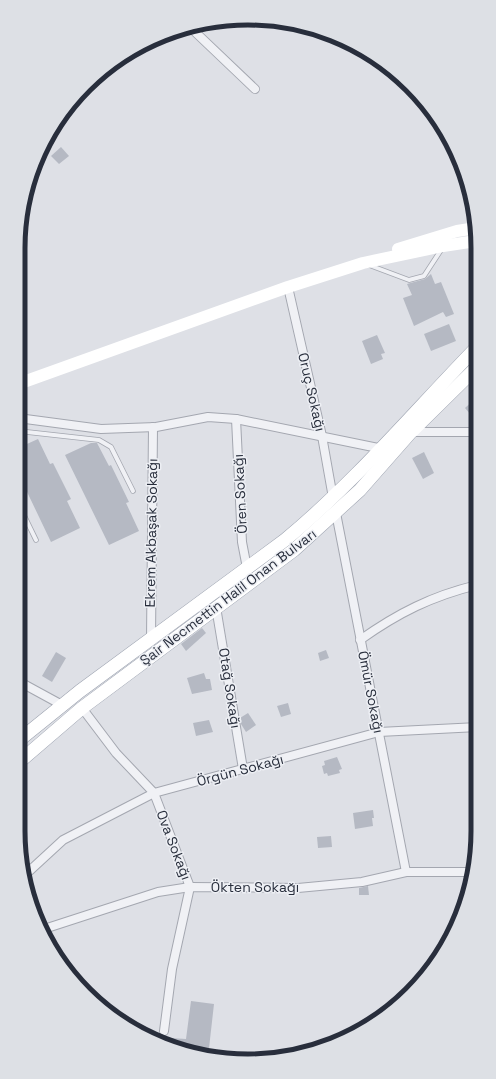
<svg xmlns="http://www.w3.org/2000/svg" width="496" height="1079" viewBox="0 0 496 1079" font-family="'Space Grotesk',sans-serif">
	<rect width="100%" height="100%" fill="#dee0e6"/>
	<g fill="#b5b9c3">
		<polygon points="61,147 69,156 59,164 51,156"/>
		<polygon points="431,274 435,284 441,282 454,314 446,317 443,312 414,326 403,298 412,295 407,284 425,279"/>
		<polygon points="449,324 456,341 431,351 424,334"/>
		<polygon points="377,335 385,353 381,354 383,359 371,364 362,341"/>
		<polygon points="477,397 477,410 471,415 465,408"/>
		<polygon points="38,439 50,464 53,463 71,499 67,501 80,528 51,542 18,473 18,448"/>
		<polygon points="91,443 97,443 109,466 111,465 129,502 126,503 139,531 109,545 65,455"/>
		<polygon points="424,452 434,473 423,479 412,458"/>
		<polygon points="202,628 206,633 186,651 181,644"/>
		<polygon points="326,650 329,658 320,661 318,653"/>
		<polygon points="56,652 66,658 52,682 42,676"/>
		<polygon points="204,673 206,679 210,679 212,690 192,694 187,678"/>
		<polygon points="288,703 291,714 281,717 277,706"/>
		<polygon points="248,713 256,725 246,732 241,724 240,718"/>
		<polygon points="209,720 213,732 196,736 193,723"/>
		<polygon points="337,757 342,769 339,770 340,773 328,776 327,773 324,774 322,766 325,765 324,761"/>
		<polygon points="373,810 374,818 372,818 373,826 355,829 353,813"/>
		<polygon points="331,836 332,847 318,848 317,837"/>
		<polygon points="368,886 369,895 359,895 359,888"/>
		<polygon points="191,1001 214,1004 208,1057 203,1057 154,1038 155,1037 186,1039"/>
	</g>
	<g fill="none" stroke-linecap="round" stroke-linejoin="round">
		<g stroke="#a4a7b0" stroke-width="5.5">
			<g id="lane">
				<polyline points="369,265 409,280 424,276 441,250"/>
				<polyline points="18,431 99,440 111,447 133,491"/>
				<polyline points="18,503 36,540"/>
			</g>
		</g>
		<g stroke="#a4a7b0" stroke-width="10">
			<g id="street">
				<polyline points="192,29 255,89"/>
				<polyline points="288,287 322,436 333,498"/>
				<polyline points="18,418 101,429 156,427 208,417 236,419 383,449"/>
				<polyline points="236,419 242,542 247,568"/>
				<polyline points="411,432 477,432"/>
				<polyline points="336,513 406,872"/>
				<polyline points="216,607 243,769"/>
				<polyline points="151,639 153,427"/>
				<path d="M360 640C398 613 432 596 477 585"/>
				<polyline points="18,681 62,705"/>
				<polyline points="82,708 116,753 154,793 190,887 172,969 164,1031"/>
				<polyline points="25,875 63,840 154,793 379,732 478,727"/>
				<polyline points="44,929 158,892 190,887 298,888 362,882 406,872 470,872"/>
			</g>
		</g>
		<g stroke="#9ea4b1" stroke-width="14">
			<g id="primary">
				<path d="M18 741 80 691 285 540C355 482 413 413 476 348"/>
				<polyline points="18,763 82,708 294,550 360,490 411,432 476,368"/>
			</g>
		</g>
		<polyline stroke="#bcbec5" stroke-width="1.5" stroke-dasharray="3 3" stroke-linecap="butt" points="26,210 29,215"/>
		<use href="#lane" stroke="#f0f1f5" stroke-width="4"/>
		<use href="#street" stroke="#f0f1f5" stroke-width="8"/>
		<g stroke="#fff" stroke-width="12">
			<polyline points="398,249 457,231 476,228"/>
			<polyline points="18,384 288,287 363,263 443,246 476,241"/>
		</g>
		<use href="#primary" stroke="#fff" stroke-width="13"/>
	</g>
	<g text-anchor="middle" stroke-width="3" stroke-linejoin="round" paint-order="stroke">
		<g font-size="14" fill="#282e3c" stroke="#edeff4">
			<text transform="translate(312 392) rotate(77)" y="5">Oruç Sokağı</text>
			<text transform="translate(240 494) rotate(-93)" y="5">Ören Sokağı</text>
			<text transform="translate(151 533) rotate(-89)" y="5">Ekrem Akbaşak Sokağı</text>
			<text transform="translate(228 597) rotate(-37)" y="5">Şair Necmettin Halil Onan Bulvarı</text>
			<text transform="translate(230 688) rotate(81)" y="5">Otağ Sokağı</text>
			<text transform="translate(371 692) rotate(79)" y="5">Ömür Sokağı</text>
			<text transform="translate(240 770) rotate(-15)" y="5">Örgün Sokağı</text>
			<text transform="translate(174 845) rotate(69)" y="5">Ova Sokağı</text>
			<text x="255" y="892">Ökten Sokağı</text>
		</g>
	</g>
	<path d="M0 0H496V1079H0ZM248 25H248A223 223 0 0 1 471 248V831A223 223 0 0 1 248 1054H248A223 223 0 0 1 25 831V248A223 223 0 0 1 248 25Z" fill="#dde0e5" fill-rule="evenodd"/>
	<path fill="none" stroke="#282e3c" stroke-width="5" d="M248 25H248A223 223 0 0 1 471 248V831A223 223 0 0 1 248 1054H248A223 223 0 0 1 25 831V248A223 223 0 0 1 248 25Z"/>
</svg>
